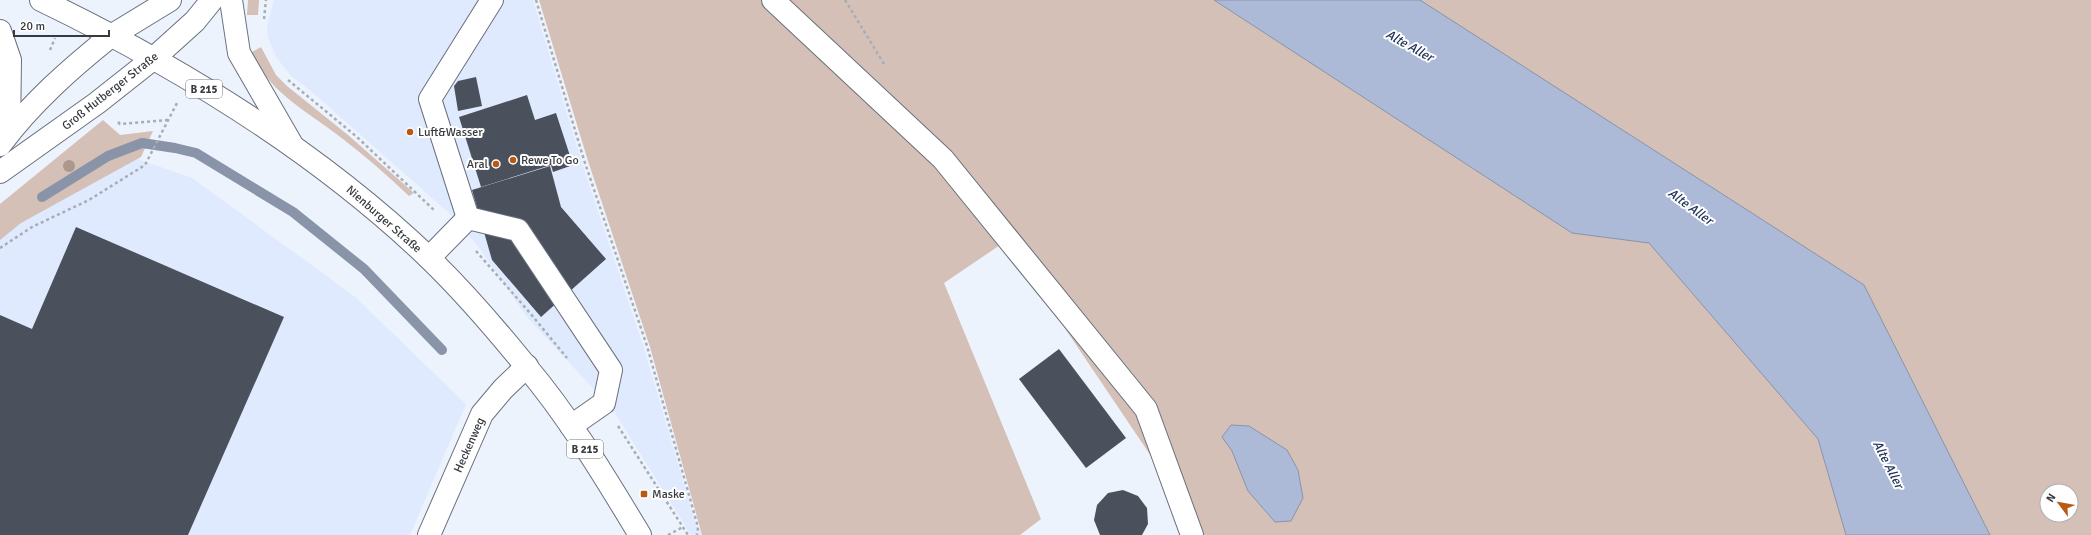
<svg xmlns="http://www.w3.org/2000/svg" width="2091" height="535" viewBox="0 0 2091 535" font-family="Signika,sans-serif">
	<rect width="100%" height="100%" fill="#edf3fd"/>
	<g fill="#dfeafe">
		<polygon points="274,0 533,0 581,160 644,348 697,529 700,528 702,535 691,535 613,410 527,317 477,245 450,214 311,91 291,76 276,57 268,38 267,26"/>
		<polygon points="132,157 192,178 354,296 466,404 410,535 0,535 0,238 27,215"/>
	</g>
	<g fill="#d4c0b6" fill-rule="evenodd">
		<polygon points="248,0 259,0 258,15 247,15"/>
		<path d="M539 0H2091V535H1187L1155 462 1006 241 944 283 1041 519 1020 535H702L650 347 588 161ZM2047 491H2071V515H2047Z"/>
		<path d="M261 47 276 75 287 86 348 135 414 193 409 196C387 175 364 155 339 136 307 111 268 92 252 52Z"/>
		<polygon points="103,120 120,135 153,131 141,157 21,223 0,240 0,204"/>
	</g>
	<g fill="#acbad7" stroke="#8994a9">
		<polygon points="1214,0 1420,0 1864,285 1990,535 1846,535 1818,439 1649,243 1572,233"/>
		<polygon points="1231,425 1249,426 1287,450 1298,470 1303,498 1291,521 1275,522 1248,491 1232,451 1222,437"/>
	</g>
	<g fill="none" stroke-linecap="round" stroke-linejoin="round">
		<polyline stroke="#8994a9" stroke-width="10" points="42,197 108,156 142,143 175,148 196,153 293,212 364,269 442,350"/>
	</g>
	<g fill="#4b515c">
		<polygon points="476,77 482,106 458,111 454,86 458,81"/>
		<polygon points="527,95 535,120 556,113 573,165 553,172 551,165 481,187 459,117"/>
		<polygon points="550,166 561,207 606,259 541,317 492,260 472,190"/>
		<polygon points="76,227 284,317 188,535 0,535 0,315 32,329"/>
		<polygon points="1059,349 1126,438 1086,468 1019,379"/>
		<polygon points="1123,490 1138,496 1147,508 1148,524 1142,535 1100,535 1094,520 1097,505 1108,493"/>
	</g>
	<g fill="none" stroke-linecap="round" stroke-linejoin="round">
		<g stroke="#6a707c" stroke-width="24">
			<g id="minor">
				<polyline points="773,0 943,159 1146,409 1192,535"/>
				<polyline points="111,36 170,0"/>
				<polyline points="154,58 195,21 212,0"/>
				<polyline points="468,218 430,99 492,0"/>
				<polyline points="429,258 468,218 518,230 611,370 604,403 571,426"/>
				<polyline points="429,535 482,414 503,389 527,366"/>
			</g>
		</g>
		<g stroke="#6a707c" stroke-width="24">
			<g id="major">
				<path d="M41 0C180 67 317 151 429 258 463 291 495 328 525 365 569 417 605 477 640 535"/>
				<polyline points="231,0 239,53 291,143"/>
				<polyline points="0,31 10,60 9,133"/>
				<path d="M0 145C31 103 71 68 111 36"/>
				<polyline points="0,172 97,103 154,58"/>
			</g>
		</g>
		<g stroke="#a8adb5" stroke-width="2.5" stroke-dasharray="3 3" stroke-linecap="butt">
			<polyline points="536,0 584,160 647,346 698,527 697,535"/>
			<polyline points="845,0 884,64"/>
			<polyline points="264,19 266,0"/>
			<polyline points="50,50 55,38"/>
			<polyline points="288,80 357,137 435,211"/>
			<polyline points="118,122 120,124 168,120"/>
			<polyline points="0,248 32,227 89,200 145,165 177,103"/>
			<polyline points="476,251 530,313 567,358"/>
			<polyline points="618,426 688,535"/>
			<polyline points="668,535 683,527"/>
		</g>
		<use href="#minor" stroke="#fff" stroke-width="22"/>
		<use href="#major" stroke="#fff" stroke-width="22"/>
	</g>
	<circle fill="#ad978c" cx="69" cy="166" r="6"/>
	<g fill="#b95913" stroke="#fff" stroke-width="1.5">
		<circle cx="410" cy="132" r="4"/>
		<circle cx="513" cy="160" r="4"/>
		<circle cx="496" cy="164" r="4"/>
		<rect x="640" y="490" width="8" height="8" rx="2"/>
	</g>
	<g text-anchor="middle" stroke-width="4" stroke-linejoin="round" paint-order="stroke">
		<g fill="#fff" stroke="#737579" stroke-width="1">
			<rect x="186" y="80" width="36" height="18" rx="3"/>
			<rect x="567" y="440" width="36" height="18" rx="3"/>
		</g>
		<g font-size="11" font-weight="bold" fill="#373a3f">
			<text x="204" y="93">B 215</text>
			<text x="585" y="453">B 215</text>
		</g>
		<g font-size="12" fill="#373a3f" stroke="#fff">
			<text transform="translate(110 91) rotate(-38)" y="4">Groß Hutberger Straße</text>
			<text transform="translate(384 219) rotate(41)" y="4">Nienburger Straße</text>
			<text transform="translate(469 445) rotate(-66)" y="4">Heckenweg</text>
		</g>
		<g font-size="12" fill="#373a3f" stroke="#fff" text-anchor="start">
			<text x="418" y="136">Luft&amp;Wasser</text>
			<text x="521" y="164">Rewe To Go</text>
			<text x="488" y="168" text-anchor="end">Aral</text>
			<text x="652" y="498">Maske</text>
		</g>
		<g font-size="13" font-style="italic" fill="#23355d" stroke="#fff">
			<text transform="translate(1410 45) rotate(29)" y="5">Alte Aller</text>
			<text transform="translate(1691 206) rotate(36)" y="5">Alte Aller</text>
			<text transform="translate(1889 464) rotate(63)" y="5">Alte Aller</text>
		</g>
	</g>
	<g transform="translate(2059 503) rotate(302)"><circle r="19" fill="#ffffff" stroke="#afb0b2"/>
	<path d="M0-3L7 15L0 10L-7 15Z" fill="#b95913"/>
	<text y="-6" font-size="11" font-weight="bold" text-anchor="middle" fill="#373a3f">N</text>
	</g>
	<path d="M14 30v6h95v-6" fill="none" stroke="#373a3f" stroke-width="2"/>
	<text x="20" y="30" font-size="12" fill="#373a3f" stroke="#ffffff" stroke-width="3" paint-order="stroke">20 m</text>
</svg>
